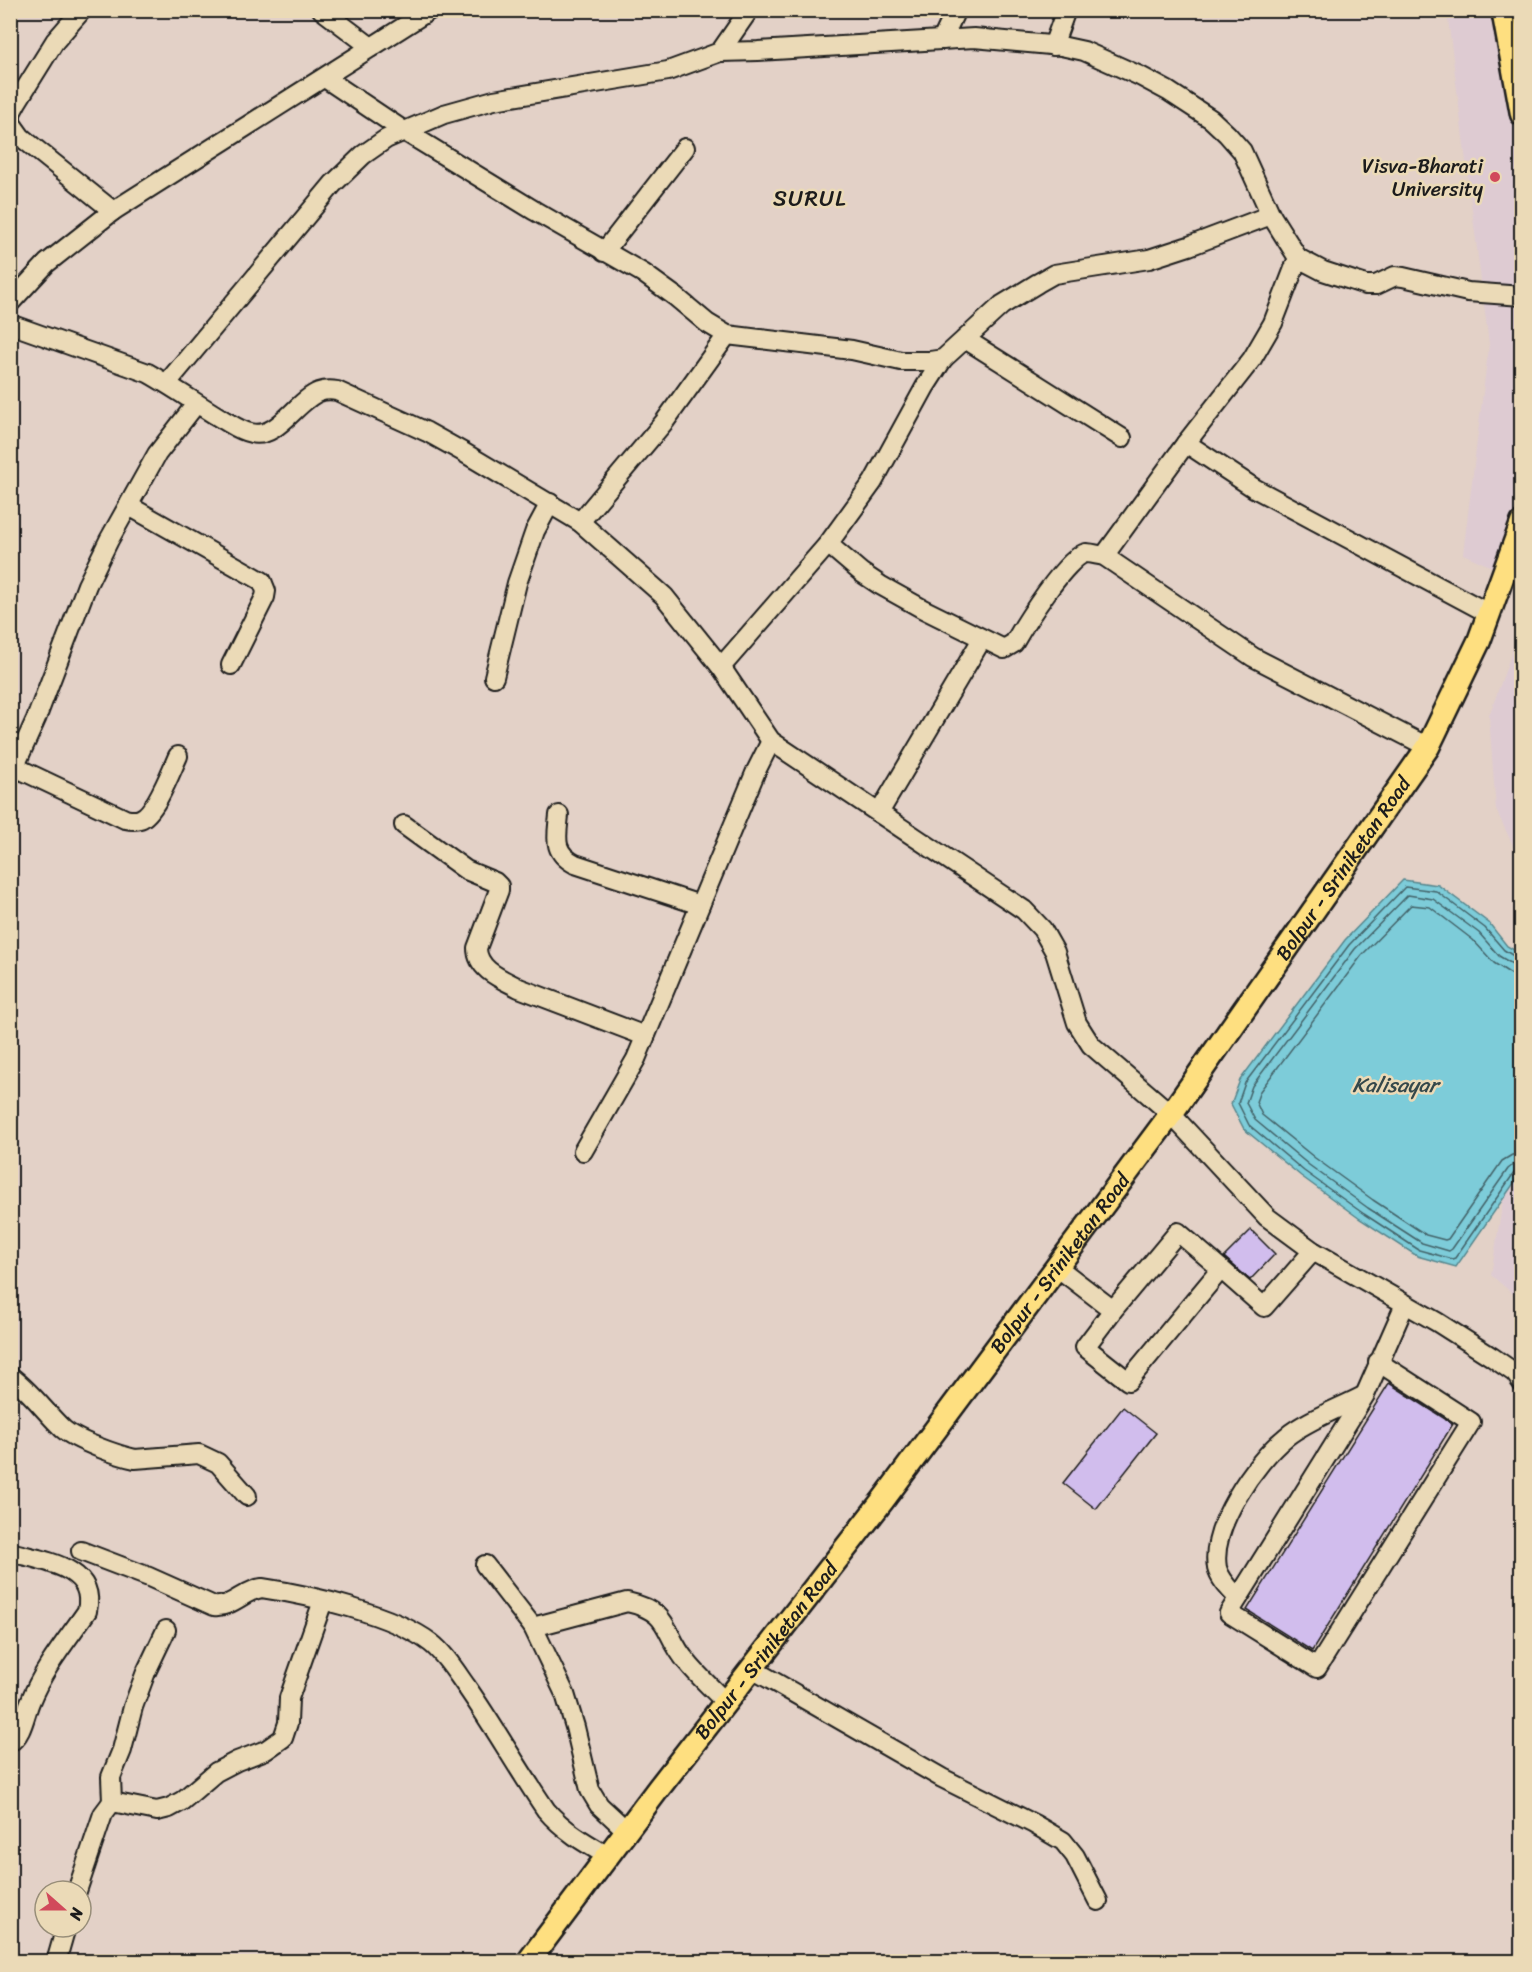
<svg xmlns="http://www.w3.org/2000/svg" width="1532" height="1972" viewBox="0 0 1532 1972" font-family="Sriracha,sans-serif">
	<rect width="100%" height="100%" fill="#e3d1c7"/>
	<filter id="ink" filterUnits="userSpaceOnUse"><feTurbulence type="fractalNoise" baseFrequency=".0167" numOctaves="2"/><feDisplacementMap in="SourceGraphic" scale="12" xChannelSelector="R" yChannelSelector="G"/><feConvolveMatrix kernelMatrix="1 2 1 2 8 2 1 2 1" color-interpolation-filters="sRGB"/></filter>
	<g filter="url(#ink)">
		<g fill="#decbd2">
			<polygon points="1447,11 1521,11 1521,580 1463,554 1489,344"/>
			<polygon points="1521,637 1521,862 1496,810 1489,716 1514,646"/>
			<polygon points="1521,1087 1521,1301 1491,1275"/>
		</g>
		<polygon fill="#7dccd9" stroke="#56868d" stroke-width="1.5" points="1403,880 1438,885 1489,923 1507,946 1521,954 1521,1173 1456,1267 1417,1256 1360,1219 1301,1176 1244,1129 1231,1104 1240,1080 1345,940"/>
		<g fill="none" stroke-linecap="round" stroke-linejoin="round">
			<g stroke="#436268" stroke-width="1.5">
				<polyline points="1522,959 1517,958 1504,950 1485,928 1436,891 1405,887 1349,945 1245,1083 1238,1103 1249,1125 1304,1171 1364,1214 1419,1250 1452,1259 1455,1258 1514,1173 1522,1170"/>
				<polyline points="1522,966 1514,965 1499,956 1479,933 1433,899 1408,895 1355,949 1252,1086 1246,1103 1255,1120 1309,1165 1368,1208 1422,1243 1449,1251 1452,1249 1508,1169 1514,1164 1522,1163"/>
				<polyline points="1522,975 1511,974 1494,963 1473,940 1430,907 1411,905 1362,955 1260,1091 1256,1102 1262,1115 1315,1158 1373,1200 1426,1235 1445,1240 1448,1239 1502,1161 1512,1155 1522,1154"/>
			</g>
		</g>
		<g fill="#d1bded" stroke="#1c1c1c" stroke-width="1.5">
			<polygon points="1251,1230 1275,1254 1250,1280 1224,1257"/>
			<polygon points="1389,1383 1453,1424 1312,1651 1247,1610"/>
			<polygon points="1123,1407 1156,1433 1096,1509 1063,1483"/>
		</g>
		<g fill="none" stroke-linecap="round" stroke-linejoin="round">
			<g stroke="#1c1c1c" stroke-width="22">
				<g id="minor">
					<polyline points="82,10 55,41 17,102 11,113 11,123 21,137 113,211"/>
					<polyline points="322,10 371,47"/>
					<polyline points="942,40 956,10"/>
					<polyline points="1053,46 1066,10"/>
					<polyline points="720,52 758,51 974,38 1061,46 1084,51 1140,76 1168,91 1211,119 1227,134 1242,151 1271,215 1298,258 1323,271 1366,285 1376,285 1395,276 1403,277 1468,292 1522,296"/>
					<polyline points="325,78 404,131 535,211 643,273 676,297 707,323 727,335 852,350 901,361 930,361 943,359 1002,305 1038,283 1054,274 1149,259 1189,246 1271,215"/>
					<polyline points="604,252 685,148"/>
					<polyline points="10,303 47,263 113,211 430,10"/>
					<path d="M10 324 148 373C173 387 197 404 222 419 231 424 240 431 251 433 277 440 297 400 319 392 325 390 331 390 337 391L427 432 463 452 580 522 664 596 721 667 771 741 1024 910 1042 929 1055 952 1077 1023 1091 1045 1171 1114 1267 1217 1313 1251 1437 1322 1492 1357 1515 1373 1522 1383"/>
					<polyline points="965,339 1122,438"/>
					<polyline points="167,383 333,184 363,155 386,139 444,114 494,100 668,71 720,52 749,10"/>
					<polyline points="1186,443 1254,488 1488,613"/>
					<polyline points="129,506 262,581 266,591 265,597 231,665"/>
					<polyline points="580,522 665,421 727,335"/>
					<path d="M828 544 862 573 880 585 923 609 1004 649 1014 643C1024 625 1067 556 1086 553 1091 553 1099 555 1104 556L1253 657 1428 747"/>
					<polyline points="1104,556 1186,443 1252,359 1273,323 1298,258"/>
					<polyline points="721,667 828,544 873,482 925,387 943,359"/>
					<polyline points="494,677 517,583 535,531 550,503"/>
					<path d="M15 767 125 819C130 820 135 821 140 819 155 814 171 771 178 756"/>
					<polyline points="10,777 36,719 87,585 109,540 157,454 196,404"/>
					<polyline points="879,813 982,639"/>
					<path d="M559 815C557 837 552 852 575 864L700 905"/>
					<path d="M404 825 466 870 495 882 499 886V890L477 948C477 970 502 979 519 988L645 1036"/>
					<polyline points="583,1151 636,1059 756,771 771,741"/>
					<polyline points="1057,1267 1113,1310 1178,1232 1221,1269 1128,1381 1085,1347 1113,1310"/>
					<polyline points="1221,1269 1264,1307 1313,1251"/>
					<polyline points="1378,1362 1471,1422 1317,1668 1229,1613 1365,1395 1405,1304"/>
					<path d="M10 1376C30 1390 45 1412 63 1429 77 1441 117 1455 135 1459L199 1454 218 1463 247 1496"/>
					<path d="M81 1551 149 1577 214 1606C232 1608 244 1590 262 1588 309 1595 393 1614 431 1643 445 1654 456 1672 466 1686 494 1726 518 1769 546 1810 563 1830 585 1843 608 1856"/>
					<path d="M10 1552C42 1561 97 1566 87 1611 67 1640 43 1669 30 1702 25 1714 22 1736 10 1742"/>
					<polyline points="485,1565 533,1627 565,1694 575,1727 590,1790 599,1805 627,1831"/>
					<path d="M1238 1598C1230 1589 1220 1580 1217 1568 1210 1527 1255 1462 1286 1437 1305 1421 1340 1408 1363 1396"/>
					<path d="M533 1627 627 1602C673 1612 662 1633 687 1662 698 1676 713 1689 726 1703"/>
					<polyline points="752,1669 942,1778 1034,1824 1063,1841 1075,1856 1098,1901"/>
					<polyline points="112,1802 111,1777 122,1750 133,1707 146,1672 166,1630"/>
					<polyline points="77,1891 103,1814 112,1802 157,1811 169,1808 182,1801 216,1772 237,1761 266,1750 283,1738 288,1723 289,1698 323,1601"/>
					<polyline points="56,1962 66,1927"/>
				</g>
			</g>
			<g stroke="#1c1c1c" stroke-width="27">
				<g id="major">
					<polyline points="1503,10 1522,114"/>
					<path id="s1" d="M528 1962 658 1789 883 1500 1171 1114 1428 747 1479 641 1522 523"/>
				</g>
			</g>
			<use href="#minor" stroke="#ebdab7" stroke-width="18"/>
			<use href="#major" stroke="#fedf80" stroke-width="22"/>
		</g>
	</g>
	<circle fill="#d1495b" stroke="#ebdab7" stroke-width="2" cx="1495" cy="177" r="6"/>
	<g text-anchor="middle" stroke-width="5" stroke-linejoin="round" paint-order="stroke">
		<g font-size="20" fill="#1c1c1c" stroke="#ebdab7" text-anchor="end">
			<text x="1483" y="173">Visva-Bharati<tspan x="1483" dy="23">University</tspan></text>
		</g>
		<g font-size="20" fill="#1c1c1c" stroke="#ebdab7">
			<text dy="7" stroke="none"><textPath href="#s1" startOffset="1364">Bolpur - Sriniketan Road</textPath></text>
			<text dy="7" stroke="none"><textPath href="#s1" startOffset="878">Bolpur - Sriniketan Road</textPath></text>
			<text dy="7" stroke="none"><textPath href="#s1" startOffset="392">Bolpur - Sriniketan Road</textPath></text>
		</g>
		<g font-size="21" font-style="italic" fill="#34484b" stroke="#ebdab7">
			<text x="1395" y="1092">Kalisayar</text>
		</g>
		<g font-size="22" letter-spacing="1.5" fill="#1c1c1c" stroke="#ebdab7">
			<text x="810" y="206">SURUL</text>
		</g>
	</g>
	<rect width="1532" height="1972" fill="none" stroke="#ebdab7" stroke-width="36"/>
	<rect x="18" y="18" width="1496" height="1936" fill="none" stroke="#1c1c1c" stroke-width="2" filter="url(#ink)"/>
	<g transform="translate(63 1909) rotate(111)"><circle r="28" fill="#ebdab7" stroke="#988e79" stroke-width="1.5"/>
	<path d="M0-4.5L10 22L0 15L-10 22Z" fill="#d1495b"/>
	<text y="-9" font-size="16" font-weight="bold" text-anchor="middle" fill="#1c1c1c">N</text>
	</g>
</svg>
